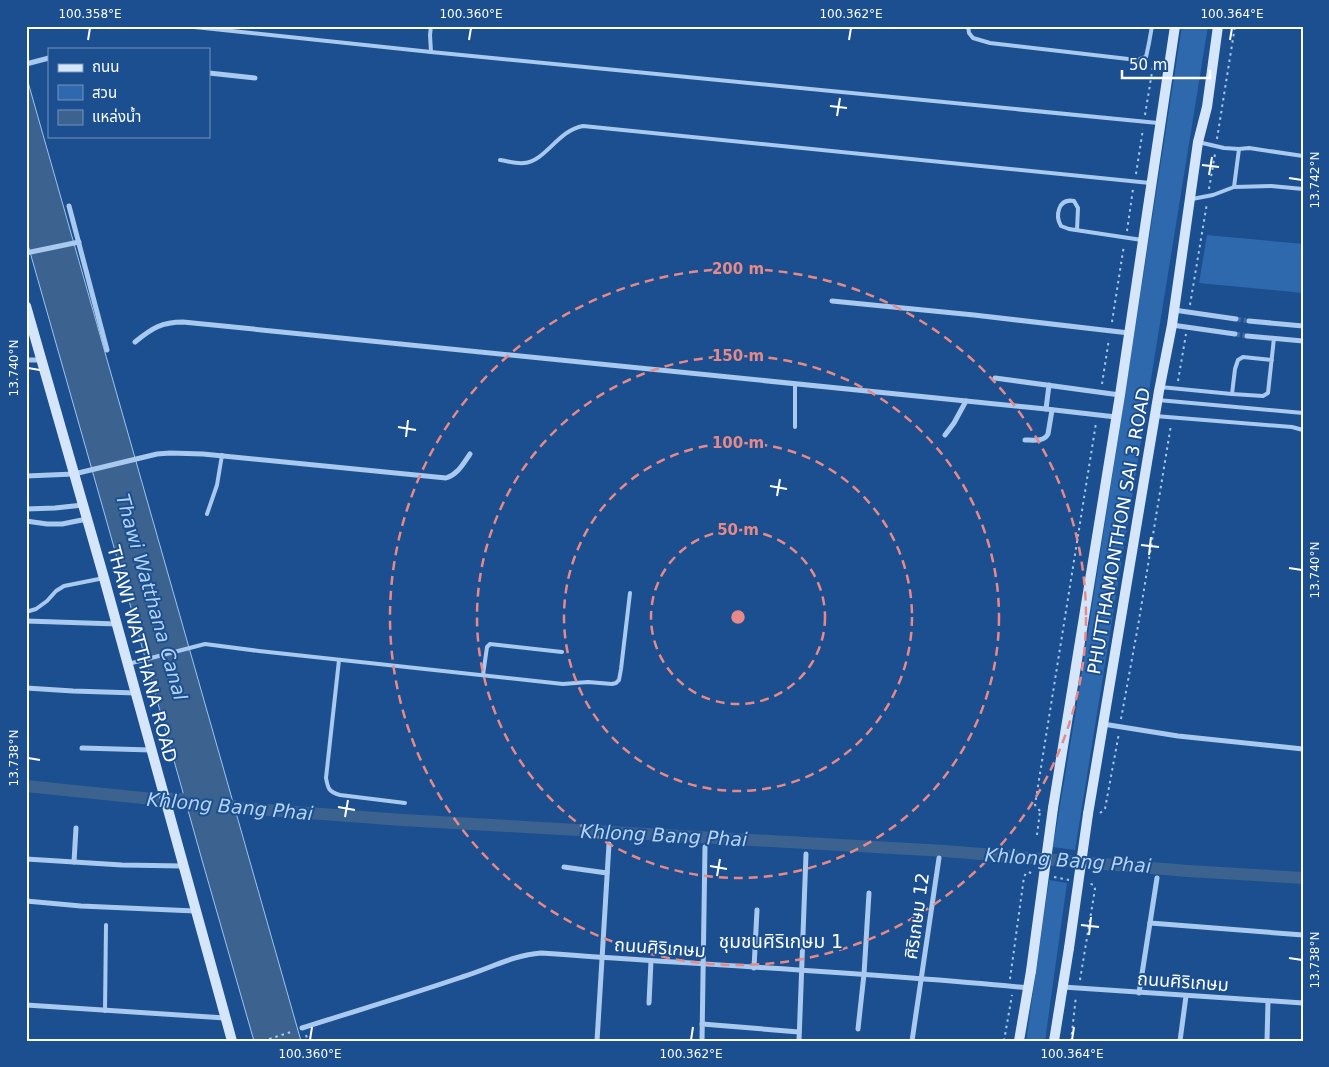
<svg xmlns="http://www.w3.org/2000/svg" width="1329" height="1067" viewBox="0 0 1329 1067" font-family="'DejaVu Sans','Noto Sans Thai',sans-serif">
	<rect width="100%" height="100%" fill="#1b4f8f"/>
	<g fill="#2e69ad">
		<polygon points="1182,26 1208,26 1075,850 1053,847 1076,710"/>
		<polygon points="1207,235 1303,244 1303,293 1199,283"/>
		<polygon points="1049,880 1067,883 1045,1041 1026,1041"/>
	</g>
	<polygon fill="#3c6290" stroke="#9cc4f0" points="26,75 301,1041 254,1041 202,860 106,519 26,238"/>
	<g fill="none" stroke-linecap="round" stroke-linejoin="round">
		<polyline stroke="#3c6290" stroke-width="12" points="26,786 143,798 210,800 241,808 403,820 945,851 1188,871 1303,878"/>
		<g stroke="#3d69a0" stroke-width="5" stroke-dasharray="5 2.5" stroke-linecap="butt">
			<polyline points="1236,319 1249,321"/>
			<polyline points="1235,334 1247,336"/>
		</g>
		<g stroke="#a9c9ee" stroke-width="2" stroke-dasharray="2.5 4" stroke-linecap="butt">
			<polyline points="1145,115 1154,60"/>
			<polyline points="1217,139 1235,26"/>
			<polyline points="1136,174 1143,129"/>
			<polyline points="1209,189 1215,154"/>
			<polyline points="1127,231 1133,189"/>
			<polyline points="1190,305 1207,203"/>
			<polyline points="1112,322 1124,245"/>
			<polyline points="1178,381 1186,334"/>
			<polyline points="1102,384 1109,339"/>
			<polyline points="1121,719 1138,626 1171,425"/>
			<polyline points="1040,811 1035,805 1096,423"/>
			<polyline points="1100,813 1105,809 1119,733"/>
			<polyline points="1054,877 1069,880"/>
			<polyline points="1010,979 1024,877 1026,873 1028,872 1034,874"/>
			<polyline points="1080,980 1095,889 1094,885 1088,883"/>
			<polyline points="306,1035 308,1041"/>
			<polyline points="263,1041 294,1031"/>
			<polyline points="1004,1041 1012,995"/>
			<polyline points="1071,1041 1076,996"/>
		</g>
		<g stroke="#a9c9ee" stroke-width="4">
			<polyline points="185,26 431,52 1158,123"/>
			<polyline points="968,26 969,33 973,38 990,43 1137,60 1146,57 1149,43 1152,26"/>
			<polyline points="431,52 430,35 431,26"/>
			<polyline points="1198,142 1224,148 1239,149 1249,148 1303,156"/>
			<path d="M500 160C508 161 516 164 524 163 545 162 558 130 583 126L1150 183"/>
			<polyline points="1234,187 1239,149"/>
			<polyline points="1192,199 1213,195 1234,187 1271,186 1303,189"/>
			<path d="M1077 230 1078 208 1074 201C1058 198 1055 216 1061 226L1069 229 1142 240"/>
			<polyline points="1272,360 1243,357 1238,360 1235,369 1232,394 1263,396 1268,393 1274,338"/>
			<polyline points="1160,387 1232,394"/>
			<polyline points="1158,400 1303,413"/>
			<polyline points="1155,416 1292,427 1303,430"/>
			<polyline points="795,427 795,384"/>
			<polyline points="207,514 217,485 222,455"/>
			<polyline points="26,612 36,609 47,601 56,591 64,586 104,578"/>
			<path d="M339 660 326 778C328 789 329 792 340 795L405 803"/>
			<polyline points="128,664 205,644 259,651 563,684 588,682 612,684 616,683 619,680 621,669 630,593"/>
			<polyline points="483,675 487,647 490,644 562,652"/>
			<polyline points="105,1011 106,925"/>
		</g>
		<g stroke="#a9c9ee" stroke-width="5">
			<polyline points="26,64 49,58"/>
			<polyline points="209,73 255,78"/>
			<polyline points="69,206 107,350"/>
			<polyline points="26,253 79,242"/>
			<polyline points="832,301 974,315 1129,333"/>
			<polyline points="1174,310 1236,319"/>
			<polyline points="1249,321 1303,326"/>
			<polyline points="1172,325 1235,334"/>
			<polyline points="1247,336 1303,341"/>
			<path d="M135 342C152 328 162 322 183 322L1046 409 1116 417"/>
			<polyline points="26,360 41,360"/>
			<polyline points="995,378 1120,395"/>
			<polyline points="1046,409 1049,385"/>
			<polyline points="945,435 954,423 966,401"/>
			<path d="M1025 440C1033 440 1044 442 1048 434L1052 410"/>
			<path d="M26 476 74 474 157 454 170 453 203 454 446 478C458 474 463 464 470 454"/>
			<polyline points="26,509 55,508 83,505"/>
			<polyline points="26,521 47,524 62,524 87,519"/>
			<polyline points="26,621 117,624"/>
			<polyline points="26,688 73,691 136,693"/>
			<polyline points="1103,724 1178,736 1303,749"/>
			<polyline points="82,748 151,750"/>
			<polyline points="26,859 122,865 183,866"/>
			<polyline points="74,862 76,828"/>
			<polyline points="564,867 607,873"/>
			<polyline points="26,901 81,906 195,911"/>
			<polyline points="1150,923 1303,935"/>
			<polyline points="754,968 757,910"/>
			<polyline points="1063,987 1303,1003"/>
			<polyline points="1139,993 1157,878"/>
			<polyline points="649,1003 651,961"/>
			<polyline points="26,1005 225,1018"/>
			<polyline points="702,1024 799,1032"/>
			<path d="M302 1028C355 1011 409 995 462 977 489 969 513 955 541 953 703 965 866 972 1028 988"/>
			<polyline points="858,1029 864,974 869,893"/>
			<polyline points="597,1041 609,844"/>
			<polyline points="702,1041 705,847"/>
			<polyline points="799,1041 806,854"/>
			<polyline points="912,1041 939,858"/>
			<polyline points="1180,1041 1186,996"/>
			<polyline points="1267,1041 1268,1001"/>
		</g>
		<g stroke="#d6e6fa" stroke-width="10">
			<polyline points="26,306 104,578 232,1041"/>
			<polyline points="1053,808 1120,395 1175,26"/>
			<polyline points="1088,814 1159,391 1172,325 1198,142 1207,107 1218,26"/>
			<polyline points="1019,1041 1031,971"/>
			<polyline points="1054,1041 1069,948"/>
		</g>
		<polyline stroke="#a9c9ee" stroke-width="2" stroke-dasharray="2.5 4" stroke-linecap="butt" points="1037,835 1040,811"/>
		<g stroke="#d6e6fa" stroke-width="10">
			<polyline points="1069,948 1088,814"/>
			<polyline points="1031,971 1053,808"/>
		</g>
	</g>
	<path fill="none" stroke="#fff" stroke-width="2" d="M88 40 90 28M469 40 471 28M849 40 851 28M1230 40 1232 28M830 106 847 108M837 116 840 98M1202 165 1219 167M1209 175 1212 157M1289 178 1302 180M28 368 40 370M398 427 416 430M406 437 408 420M770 486 787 489M777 496 780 479M1141 545 1159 547M1149 555 1151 537M1289 568 1302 570M28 758 40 760M338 807 355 810M345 817 348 800M710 866 727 869M717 876 720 859M1081 925 1099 927M1089 935 1091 917M1289 958 1302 960M310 1040 312 1027M691 1040 693 1027M1072 1040 1074 1027"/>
	<g fill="none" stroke="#e88989" stroke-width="2.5" stroke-dasharray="9 6">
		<circle cx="738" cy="617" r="87"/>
		<circle cx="738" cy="617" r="174"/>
		<circle cx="738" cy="617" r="261"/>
		<circle cx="738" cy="617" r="348"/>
	</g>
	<g text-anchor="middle" stroke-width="4" stroke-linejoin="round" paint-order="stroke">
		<g font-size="18" fill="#fff" stroke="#1b4f8f">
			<text transform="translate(1119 531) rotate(-80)" y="6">PHUTTHAMONTHON SAI 3 ROAD</text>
			<text transform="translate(142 654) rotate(75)" y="6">THAWI WATTHANA ROAD</text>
			<text transform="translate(917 916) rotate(-82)" y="6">ศิริเกษม 12</text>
			<text transform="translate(660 948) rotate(4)" y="6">ถนนศิริเกษม</text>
			<text transform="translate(1183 982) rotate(4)" y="6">ถนนศิริเกษม</text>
		</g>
		<g font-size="19" font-style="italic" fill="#b5d3f5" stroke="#1b4f8f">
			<text transform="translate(152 597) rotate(74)" y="7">Thawi Watthana Canal</text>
			<text transform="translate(230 806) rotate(5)" y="7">Khlong Bang Phai</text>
			<text transform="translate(664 835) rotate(3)" y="7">Khlong Bang Phai</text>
			<text transform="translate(1068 860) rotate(4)" y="7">Khlong Bang Phai</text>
		</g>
		<g font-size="19" fill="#fff" stroke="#1b4f8f">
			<text x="781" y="948">ชุมชนศิริเกษม 1</text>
		</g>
	</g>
	<circle cx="738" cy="617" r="8" fill="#e88989" stroke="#1b4f8f" stroke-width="2.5"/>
	<g font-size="15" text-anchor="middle" font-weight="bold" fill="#e88989" stroke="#1b4f8f" stroke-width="4" stroke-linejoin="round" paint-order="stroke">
		<text x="738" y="274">200 m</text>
		<text x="738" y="361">150 m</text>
		<text x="738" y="448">100 m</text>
		<text x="738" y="535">50 m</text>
	</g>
	<rect width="1329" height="1067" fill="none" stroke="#1b4f8f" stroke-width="55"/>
	<rect x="48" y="48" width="162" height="90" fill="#1b4f8f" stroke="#7695bc"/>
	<rect x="58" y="64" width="25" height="8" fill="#d6e6fa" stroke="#7695bc"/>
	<text x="92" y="72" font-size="15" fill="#ffffff">ถนน</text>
	<rect x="58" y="85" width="25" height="15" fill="#2e69ad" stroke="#7695bc"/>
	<text x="92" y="98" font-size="15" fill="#ffffff">สวน</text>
	<rect x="58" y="110" width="25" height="15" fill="#3c6290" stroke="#7695bc"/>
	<text x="92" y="122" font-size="15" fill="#ffffff">แหล่งน้ำ</text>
	<path d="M1122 70v8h88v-8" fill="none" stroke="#ffffff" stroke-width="2.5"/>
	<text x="1129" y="70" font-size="15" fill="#ffffff" stroke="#1b4f8f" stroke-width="4" paint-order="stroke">50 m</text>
	<rect x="28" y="28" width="1274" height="1012" fill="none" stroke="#fff" stroke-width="2"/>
	<g font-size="12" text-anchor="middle" fill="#fff">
		<text x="90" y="18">100.358°E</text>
		<text x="471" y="18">100.360°E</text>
		<text x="851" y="18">100.362°E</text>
		<text x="1232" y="18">100.364°E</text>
		<text transform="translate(1315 180) rotate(-90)" y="4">13.742°N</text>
		<text transform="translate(14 368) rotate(-90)" y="4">13.740°N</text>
		<text transform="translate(1315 570) rotate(-90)" y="4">13.740°N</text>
		<text transform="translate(14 758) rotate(-90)" y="4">13.738°N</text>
		<text transform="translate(1315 960) rotate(-90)" y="4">13.738°N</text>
		<text x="310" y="1058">100.360°E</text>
		<text x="691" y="1058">100.362°E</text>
		<text x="1072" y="1058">100.364°E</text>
	</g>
</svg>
